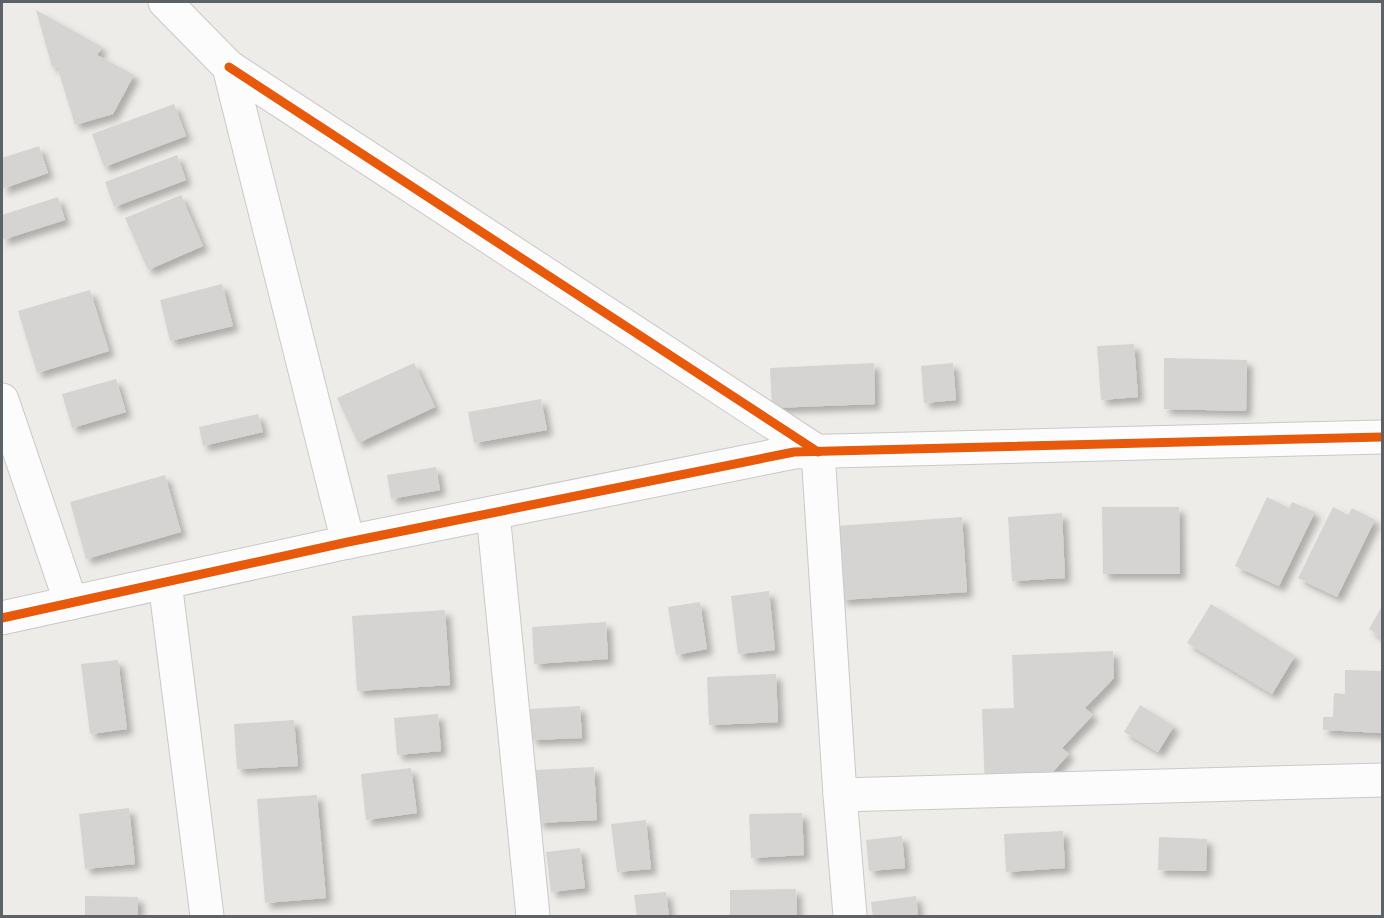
<svg xmlns="http://www.w3.org/2000/svg" width="1384" height="918" viewBox="0 0 1384 918" font-family="Ubuntu,sans-serif">
	<defs>
		<filter id="shadow"><feDropShadow dx="5.5" dy="5.5" stdDeviation="3" flood-color="#0004"/></filter>
	</defs>
	<rect width="100%" height="100%" fill="#eeece8"/>
	<g fill="#d5d4d2" filter="url(#shadow)">
		<polygon points="36,10 102,47 97,55 134,75 113,114 75,125 57,66 52,67"/>
		<polygon points="174,104 186,136 104,167 92,134"/>
		<polygon points="39,146 48,173 2,189 2,158"/>
		<polygon points="177,155 186,180 114,207 105,182"/>
		<polygon points="181,195 203,246 148,270 125,218"/>
		<polygon points="58,197 65,220 2,240 2,215"/>
		<polygon points="222,284 233,326 170,341 160,300"/>
		<polygon points="90,290 109,351 37,373 18,311"/>
		<polygon points="1134,344 1138,397 1101,400 1097,346"/>
		<polygon points="1164,358 1247,360 1246,411 1164,409"/>
		<polygon points="414,363 435,407 358,443 337,398"/>
		<polygon points="874,363 875,404 772,408 770,368"/>
		<polygon points="953,363 956,400 924,403 921,366"/>
		<polygon points="116,379 126,412 72,428 62,394"/>
		<polygon points="541,399 547,430 474,443 468,412"/>
		<polygon points="258,414 263,432 203,446 199,427"/>
		<polygon points="436,467 440,490 391,499 387,475"/>
		<polygon points="165,475 181,532 86,559 70,502"/>
		<polygon points="1267,497 1289,508 1292,502 1315,512 1279,586 1235,566"/>
		<polygon points="1102,507 1179,507 1180,574 1103,574"/>
		<polygon points="1333,507 1348,515 1352,508 1375,520 1337,597 1298,578"/>
		<polygon points="1062,513 1065,578 1012,581 1008,517"/>
		<polygon points="962,517 967,592 841,600 836,526"/>
		<polygon points="769,591 775,650 738,654 731,596"/>
		<polygon points="700,602 707,649 676,655 668,607"/>
		<polygon points="1211,604 1295,656 1272,694 1187,643"/>
		<polygon points="1382,606 1382,638 1369,629"/>
		<polygon points="445,610 450,685 357,691 352,616"/>
		<polygon points="606,622 608,659 534,664 532,627"/>
		<polygon points="1113,651 1114,678 1085,708 1093,715 1062,748 1069,754 1041,785 985,787 982,709 1014,708 1012,655"/>
		<polygon points="118,660 127,729 90,734 81,664"/>
		<polygon points="1345,670 1382,671 1382,733 1323,730 1323,717 1333,717 1334,693 1345,694"/>
		<polygon points="776,674 778,722 709,725 707,677"/>
		<polygon points="1140,705 1174,726 1158,752 1124,732"/>
		<polygon points="580,706 582,738 531,740 530,709"/>
		<polygon points="438,714 441,751 397,755 394,718"/>
		<polygon points="294,720 298,766 237,769 234,724"/>
		<polygon points="594,767 597,820 538,823 535,770"/>
		<polygon points="411,768 417,813 366,820 361,774"/>
		<polygon points="317,795 326,898 265,903 257,799"/>
		<polygon points="129,808 135,864 85,869 79,814"/>
		<polygon points="802,813 804,855 751,858 749,814"/>
		<polygon points="646,820 651,869 617,872 611,824"/>
		<polygon points="1063,831 1065,868 1006,872 1004,834"/>
		<polygon points="902,836 905,868 869,871 866,840"/>
		<polygon points="1159,837 1207,839 1206,871 1158,870"/>
		<polygon points="580,848 585,888 551,892 546,852"/>
		<polygon points="796,889 797,916 730,916 730,890"/>
		<polygon points="666,892 669,916 637,916 634,895"/>
		<polygon points="85,896 138,897 138,916 85,916"/>
		<polygon points="916,896 918,916 873,916 871,902"/>
	</g>
	<g fill="none" stroke-linecap="round" stroke-linejoin="round">
		<g stroke="#c9c9c9" stroke-width="35">
			<g id="minor">
				<polyline points="229,67 818,452"/>
				<polyline points="2,400 71,603"/>
				<polyline points="818,452 840,795 850,916"/>
				<polyline points="493,513 533,916"/>
				<polyline points="348,542 794,452 1382,437"/>
				<polyline points="165,582 207,916"/>
				<polyline points="840,795 1382,780"/>
			</g>
		</g>
		<g stroke="#c9c9c9" stroke-width="35">
			<polyline id="tertiary" points="2,618 348,542 229,67 165,2"/>
		</g>
		<use href="#minor" stroke="#fcfcfc" stroke-width="33"/>
		<use href="#tertiary" stroke="#fcfcfc" stroke-width="33"/>
		<g stroke="#fff" stroke-width="13">
			<g id="cycleway">
				<polyline points="229,67 818,452"/>
				<polyline points="2,618 348,542 794,452 1382,437"/>
			</g>
		</g>
		<use href="#cycleway" stroke="#e8590c" stroke-width="9"/>
	</g>
	<rect width="1384" height="918" fill="none" stroke="#5d6266" stroke-width="6"/>
</svg>
